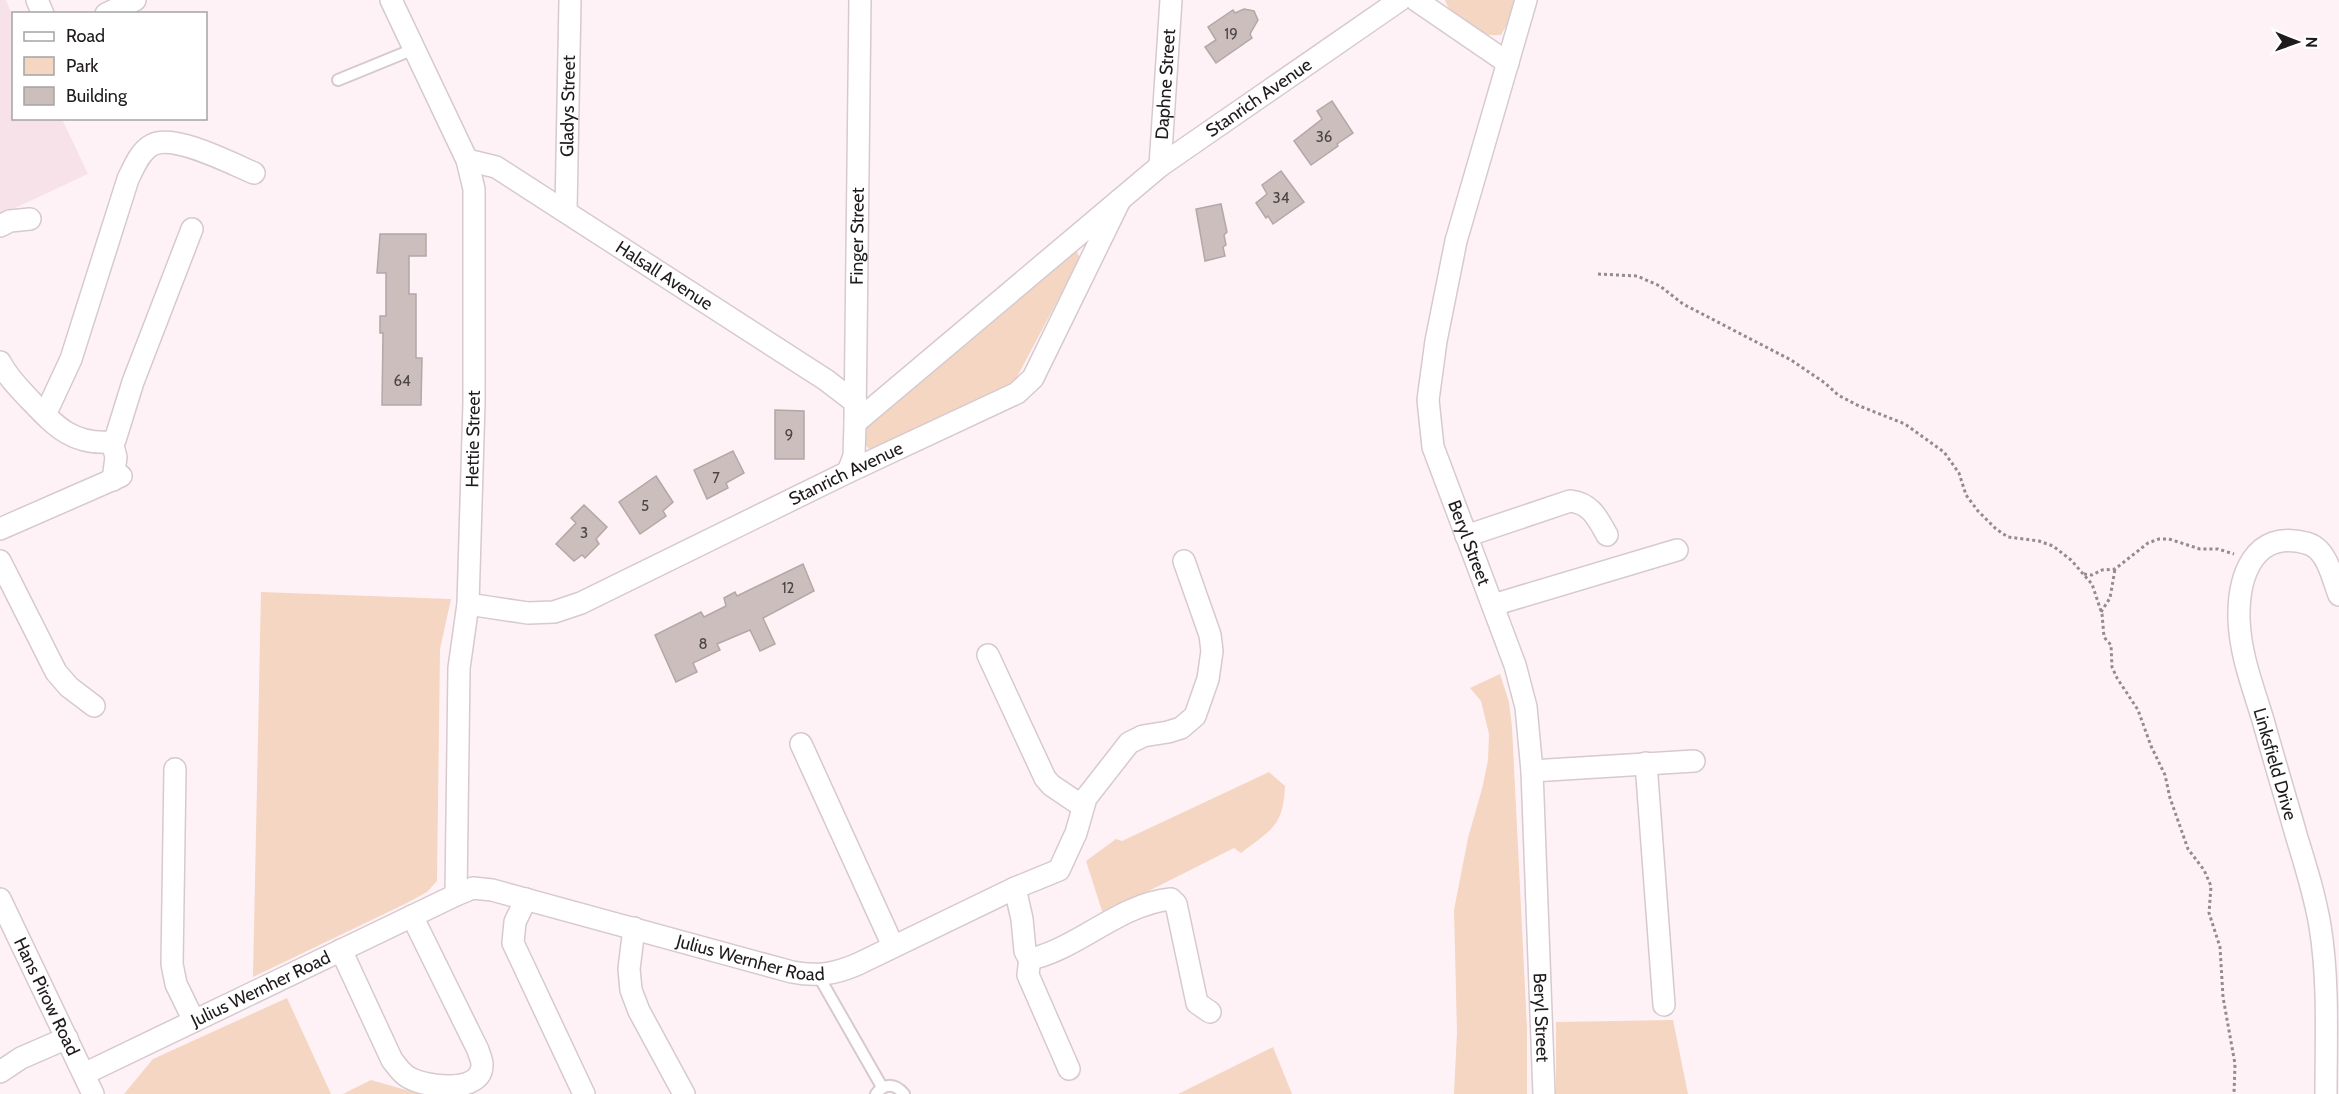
<svg xmlns="http://www.w3.org/2000/svg" width="2339" height="1094" viewBox="0 0 2339 1094" font-family="Cabin,sans-serif">
	<rect width="100%" height="100%" fill="#fef2f7"/>
	<polygon fill="#f7e2ea" points="0,0 6,0 13,17 14,118 62,119 88,174 0,215"/>
	<g fill="#f4d6c2">
		<path d="M1445 0H1514L1509 21 1501 35C1494 35 1488 36 1482 33 1471 28 1447 11 1445 0Z"/>
		<polygon points="1075,248 1080,258 1017,377 1007,386 870,450 863,442 865,429 876,415"/>
		<polygon points="261,592 451,599 440,649 437,881 427,892 409,902 253,977"/>
		<polygon points="1500,674 1509,702 1512,727 1527,1028 1527,1094 1454,1094 1457,1032 1454,910 1468,838 1482,789 1488,760 1489,734 1481,701 1470,688"/>
		<path d="M1269 772 1285 786C1283 827 1272 829 1241 853L1234 848 1103 914 1086 861 1116 839 1122 841Z"/>
		<polygon points="287,998 331,1094 124,1094 153,1059"/>
		<polygon points="1673,1020 1688,1094 1556,1094 1556,1022"/>
		<polygon points="1273,1047 1292,1094 1178,1094"/>
		<polygon points="371,1080 420,1094 343,1094"/>
	</g>
	<g fill="#cbbebd" stroke="#b4a7a6" stroke-width="1.5">
		<polygon points="1244,9 1254,11 1258,20 1250,34 1252,38 1216,63 1205,47 1216,40 1208,27 1233,10 1235,13"/>
		<polygon points="1332,101 1353,133 1337,144 1338,146 1311,165 1294,141 1322,119 1317,111"/>
		<polygon points="1281,171 1304,202 1273,224 1268,216 1266,218 1256,203 1267,194 1262,185"/>
		<polygon points="1221,204 1227,232 1224,235 1226,245 1223,247 1225,256 1205,261 1196,209"/>
		<polygon points="380,234 426,234 426,256 409,256 409,294 416,294 416,358 422,358 421,405 382,405 383,333 380,333 380,316 386,316 386,273 377,273"/>
		<polygon points="775,410 804,411 804,459 775,459"/>
		<polygon points="733,451 744,473 726,483 728,488 707,499 694,470"/>
		<polygon points="656,476 673,502 663,511 666,516 640,534 619,502"/>
		<polygon points="584,505 607,527 596,539 599,544 585,558 582,555 574,561 556,544 576,523 571,518"/>
		<polygon points="803,564 814,591 763,618 775,644 760,651 750,630 717,644 720,650 693,663 697,672 676,682 655,635 701,612 704,617 726,606 724,598 735,592 737,596"/>
	</g>
	<g fill="none" stroke-linecap="round" stroke-linejoin="round">
		<g stroke="#d6cacf" stroke-width="14">
			<g id="service">
				<polyline points="338,80 414,49"/>
				<polyline points="818,975 882,1087"/>
				<path d="M876 1094C884 1083 895 1083 904 1094"/>
			</g>
		</g>
		<g stroke="#d6cacf" stroke-width="24">
			<g id="minor">
				<polyline points="37,0 43,14"/>
				<polyline points="391,0 467,160 474,189 474,403 468,604 459,668 456,895"/>
				<polyline points="1416,0 1508,63"/>
				<path id="s1" d="M1526 0 1456 241 1436 341 1428 400 1433 447 1515 665 1526 707 1532 771 1544 1094"/>
				<polyline points="106,14 135,0"/>
				<path id="s2" d="M467 160 496 167 826 380 856 403"/>
				<path id="s3" d="M1160 166 1171 0"/>
				<path id="s4" d="M566 211 570 0"/>
				<polyline points="0,226 10,221 30,219"/>
				<path d="M0 362C8 378 20 389 32 402 57 428 74 445 112 442"/>
				<path d="M45 415 71 359 128 179C134 167 140 151 152 145 174 133 232 164 254 173"/>
				<path id="s5" d="M855 423 1160 166 1400 0"/>
				<path id="s6" d="M848 472 854 456 855 423 860 0"/>
				<polyline points="113,480 116,457 112,442 115,440 133,382 192,229"/>
				<polyline points="0,529 121,476"/>
				<path d="M1466 536 1570 501C1591 503 1598 519 1607 535"/>
				<polyline points="0,561 56,672 69,687 94,706"/>
				<path id="s7" d="M468 604 528 613 554 612 581 603 848 472 1017 393 1033 378 1120 200"/>
				<polyline points="1493,605 1677,550"/>
				<polyline points="988,655 1045,778 1051,785 1082,806"/>
				<polyline points="801,744 893,946"/>
				<polyline points="1646,763 1664,1005"/>
				<polyline points="175,769 172,964 176,984 194,1021"/>
				<polyline points="1532,771 1694,761"/>
				<path d="M1015 888 1022 919 1025 951 1027 955 1035 958C1082 945 1121 904 1171 899L1176 904 1197 1003 1210 1012"/>
				<path id="s8" d="M0 899 93 1094"/>
				<polyline points="526,899 515,922 513,943 584,1094"/>
				<polyline points="634,928 629,969 631,990 639,1011 684,1094"/>
				<path d="M341 950 392 1060C397 1066 401 1073 408 1077 426 1088 483 1094 482 1064 482 1060 479 1054 478 1050L412 916"/>
				<polyline points="1030,957 1028,975 1069,1069"/>
				<polyline points="0,1072 21,1058 67,1038"/>
				<path id="s9" d="M84 1074 456 895 473 888 492 890 792 972C817 977 835 974 858 964L1015 888 1059 870 1076 833 1086 798 1129 743 1143 736 1168 732 1181 728 1195 716 1208 679 1212 651 1210 635 1184 561"/>
				<path d="M2326 1094C2326 1039 2329 981 2320 926 2315 896 2306 867 2297 838 2286 799 2274 760 2263 720 2253 687 2240 654 2239 619 2238 576 2254 529 2306 543 2327 548 2332 577 2339 595"/>
			</g>
		</g>
		<g stroke="#938b8f" stroke-width="3" stroke-dasharray="3 3" stroke-linecap="butt">
			<polyline points="1598,274 1637,276 1660,286 1683,304 1791,360 1825,383 1838,395 1857,405 1905,424 1944,452 1959,473 1966,495 1978,511 1996,529 2008,537 2039,541 2053,546 2071,560 2092,584 2102,614 2104,637 2111,645 2112,667 2117,678 2138,710 2151,746 2165,775 2170,798 2188,849 2204,870 2211,886 2209,913 2220,947 2223,997 2235,1064 2234,1094"/>
			<polyline points="2084,574 2092,575 2102,570 2115,569 2148,543 2159,539 2169,539 2200,549 2218,549 2234,554"/>
			<polyline points="2101,612 2110,598 2115,569"/>
		</g>
		<use href="#service" stroke="#fff" stroke-width="10"/>
		<use href="#minor" stroke="#fff" stroke-width="21"/>
	</g>
	<g text-anchor="middle" stroke-width="4.5" stroke-linejoin="round" paint-order="stroke">
		<g font-size="15" fill="#4a4445">
			<text x="1231" y="39">19</text>
			<text x="1324" y="142">36</text>
			<text x="1281" y="203">34</text>
			<text x="402" y="386">64</text>
			<text x="789" y="440">9</text>
			<text x="716" y="483">7</text>
			<text x="645" y="511">5</text>
			<text x="584" y="538">3</text>
			<text x="788" y="593">12</text>
			<text x="703" y="649">8</text>
		</g>
		<g font-size="18" fill="#1f1b1d" stroke="#fff">
			<text dy="6" stroke="none"><textPath href="#s3" startOffset="82">Daphne Street</textPath></text>
			<text dy="6" stroke="none"><textPath href="#s5" startOffset="519">Stanrich Avenue</textPath></text>
			<text dy="6" stroke="none"><textPath href="#s4" startOffset="105">Gladys Street</textPath></text>
			<text dy="6" stroke="none"><textPath href="#s6" startOffset="237">Finger Street</textPath></text>
			<text dy="6" stroke="none"><textPath href="#s2" startOffset="230">Halsall Avenue</textPath></text>
			<text transform="translate(473 439) rotate(-89)" y="6">Hettie Street</text>
			<text dy="6" stroke="none"><textPath href="#s7" startOffset="410">Stanrich Avenue</textPath></text>
			<text dy="6" stroke="none"><textPath href="#s1" startOffset="562">Beryl Street</textPath></text>
			<text transform="translate(2275 764) rotate(74)" y="6">Linksfield Drive</text>
			<text dy="6" stroke="none"><textPath href="#s9" startOffset="718">Julius Wernher Road</textPath></text>
			<text dy="6" stroke="none"><textPath href="#s9" startOffset="196">Julius Wernher Road</textPath></text>
			<text dy="6" stroke="none"><textPath href="#s8" startOffset="108">Hans Pirow Road</textPath></text>
			<text dy="6" stroke="none"><textPath href="#s1" startOffset="1047">Beryl Street</textPath></text>
		</g>
	</g>
	<rect x="12" y="12" width="195" height="108" fill="#ffffff" stroke="#a5a4a5" stroke-width="1.5"/>
	<rect x="24" y="32" width="30" height="9" fill="#ffffff" stroke="#a5a4a5" stroke-width="1.5"/>
	<text x="66" y="42" font-size="18" fill="#1f1b1d">Road</text>
	<rect x="24" y="57" width="30" height="18" fill="#f4d6c2" stroke="#a5a4a5" stroke-width="1.5"/>
	<text x="66" y="72" font-size="18" fill="#1f1b1d">Park</text>
	<rect x="24" y="87" width="30" height="18" fill="#cbbebd" stroke="#a5a4a5" stroke-width="1.5"/>
	<text x="66" y="102" font-size="18" fill="#1f1b1d">Building</text>
	<g transform="translate(2297 42) rotate(91)" stroke="#ffffff" stroke-width="4.5" paint-order="stroke">
	<path d="M0-4.5L10 22L0 15L-10 22Z" fill="#1f1b1d"/>
	<text y="-9" font-size="16" font-weight="bold" text-anchor="middle" fill="#1f1b1d">N</text>
	</g>
</svg>
